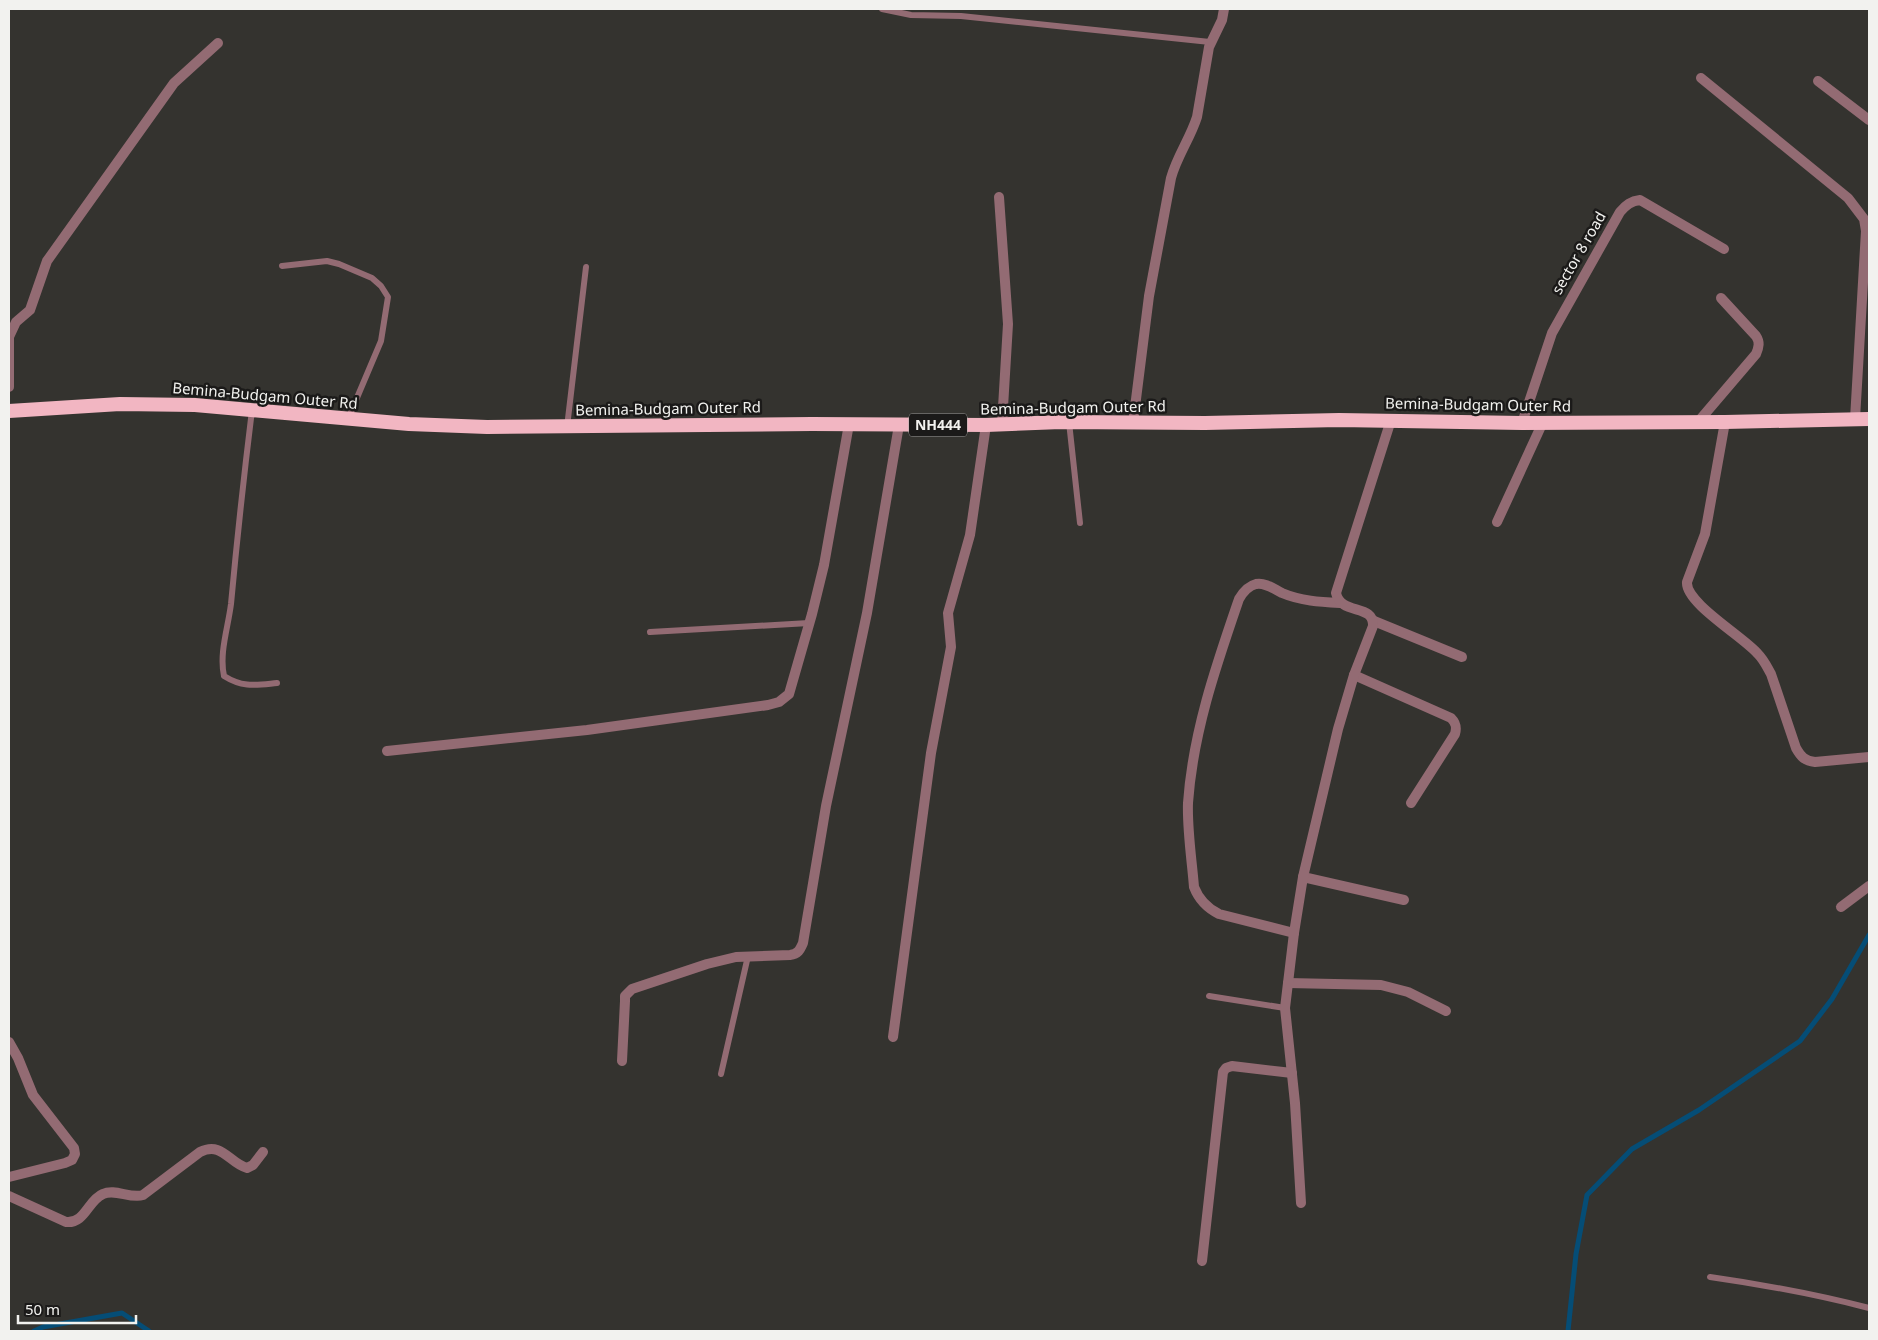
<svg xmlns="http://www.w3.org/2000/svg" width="1878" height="1340" viewBox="0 0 1878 1340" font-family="'Noto Sans',sans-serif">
	<rect width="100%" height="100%" fill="#34332f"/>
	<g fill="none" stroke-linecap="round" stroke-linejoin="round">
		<g stroke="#054d76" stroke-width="5">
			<polyline points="34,1331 43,1327 122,1313 149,1331"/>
			<polyline points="1568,1331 1576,1254 1587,1195 1632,1149 1699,1110 1800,1041 1832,999 1869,935"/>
		</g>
		<g stroke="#936b73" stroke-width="6">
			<polyline points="882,9 911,15 961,16 1210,42"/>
			<polyline points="282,266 327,261 339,264 372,278 381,286 388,297 381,341 348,419"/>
			<path d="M252 410C244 475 237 539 231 604 228 628 219 653 224 676 243 688 256 685 277 683"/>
			<polyline points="1069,422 1080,523"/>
			<polyline points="567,427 586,267"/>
			<polyline points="650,632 809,623"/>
			<polyline points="1209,996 1285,1008"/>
			<polyline points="721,1074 748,956"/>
			<path d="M1710 1277C1766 1285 1815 1294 1869 1308"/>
		</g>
		<g stroke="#936b73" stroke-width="10">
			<polyline points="1701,78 1848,198 1864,219 1866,231 1855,419"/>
			<polyline points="1818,81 1869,120"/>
			<polyline points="999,197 1008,324 1002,424"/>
			<polyline points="9,387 9,337 16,322 30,310 47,261 174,83 218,43"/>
			<path d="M1698 422 1756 354C1759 347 1760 342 1756 336L1721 298"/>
			<path d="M1725 422 1705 534 1687 582C1685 603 1744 637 1758 654 1764 660 1767 667 1771 674L1796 748C1801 757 1805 761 1815 762L1869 757"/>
			<path d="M1133 423 1149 296 1171 178C1177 156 1190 139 1197 117L1209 47 1222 20 1224 9"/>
			<path d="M1522 423 1552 333 1620 212C1626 205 1631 201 1640 200L1724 249"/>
			<polyline points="1497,522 1543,422"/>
			<polyline points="1374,621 1462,657"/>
			<path d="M1354 675 1451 718C1456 723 1457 727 1455 734L1411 803"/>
			<polyline points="387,751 587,730 768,705 779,702 789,694 812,614 824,565 849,424"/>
			<polyline points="1303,877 1404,900"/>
			<polyline points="1841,907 1869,886"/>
			<path d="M1294 933 1219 914C1207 908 1199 900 1194 887 1192 861 1187 830 1188 803 1193 732 1216 666 1239 599 1243 592 1248 586 1256 584 1265 582 1274 589 1282 593 1301 601 1320 602 1340 603"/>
			<polyline points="1288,983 1381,985 1408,992 1446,1011"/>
			<polyline points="893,1037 931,753 951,647 948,613 970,535 986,425"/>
			<polyline points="9,1042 18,1058 33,1095 74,1148 75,1154 72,1160 65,1163 9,1177"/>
			<path d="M622 1061 625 1001V996L632 989 707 964 736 957 790 955C798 954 800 950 803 943L826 806 867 613 899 425"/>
			<path d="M9 1196 66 1222C85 1224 88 1200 103 1194 115 1188 130 1199 143 1195L200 1152C222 1141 229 1163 247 1168L253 1165 263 1152"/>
			<path d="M1301 1203 1295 1103 1285 1008 1294 933 1303 877 1338 729 1354 675 1373 626C1374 603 1341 616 1336 593L1391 420"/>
			<polyline points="1202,1261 1223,1072 1226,1068 1232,1066 1292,1073"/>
		</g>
		<polyline stroke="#f2b6c2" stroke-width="14" points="9,411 120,404 195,405 409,424 487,427 812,424 986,425 1061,422 1205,423 1339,420 1522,423 1725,422 1869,419"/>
	</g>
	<g text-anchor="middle" stroke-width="5" stroke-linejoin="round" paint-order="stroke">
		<rect fill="#1b1a19" stroke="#b2b1af" stroke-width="1" x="909" y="413.5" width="58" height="23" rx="4"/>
		<g font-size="14" font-weight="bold" fill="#f2f2ef">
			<text x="938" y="430">NH444</text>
		</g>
		<g font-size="15" fill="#f2f2ef" stroke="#1b1a19">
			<text transform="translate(1579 253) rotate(-60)" y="5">sector 8 road</text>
			<text transform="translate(265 396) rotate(5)" y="5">Bemina-Budgam Outer Rd</text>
			<text transform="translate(1478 405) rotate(1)" y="5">Bemina-Budgam Outer Rd</text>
			<text transform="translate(1073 408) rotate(-1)" y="5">Bemina-Budgam Outer Rd</text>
			<text transform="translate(668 409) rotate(-1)" y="5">Bemina-Budgam Outer Rd</text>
		</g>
	</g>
	<rect width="1878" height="1340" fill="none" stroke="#f2f2ef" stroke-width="20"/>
	<path d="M18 1315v8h118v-8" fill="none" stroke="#f2f2ef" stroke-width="2.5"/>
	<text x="25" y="1315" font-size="15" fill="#f2f2ef" stroke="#1b1a19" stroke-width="4" paint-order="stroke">50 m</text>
</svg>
